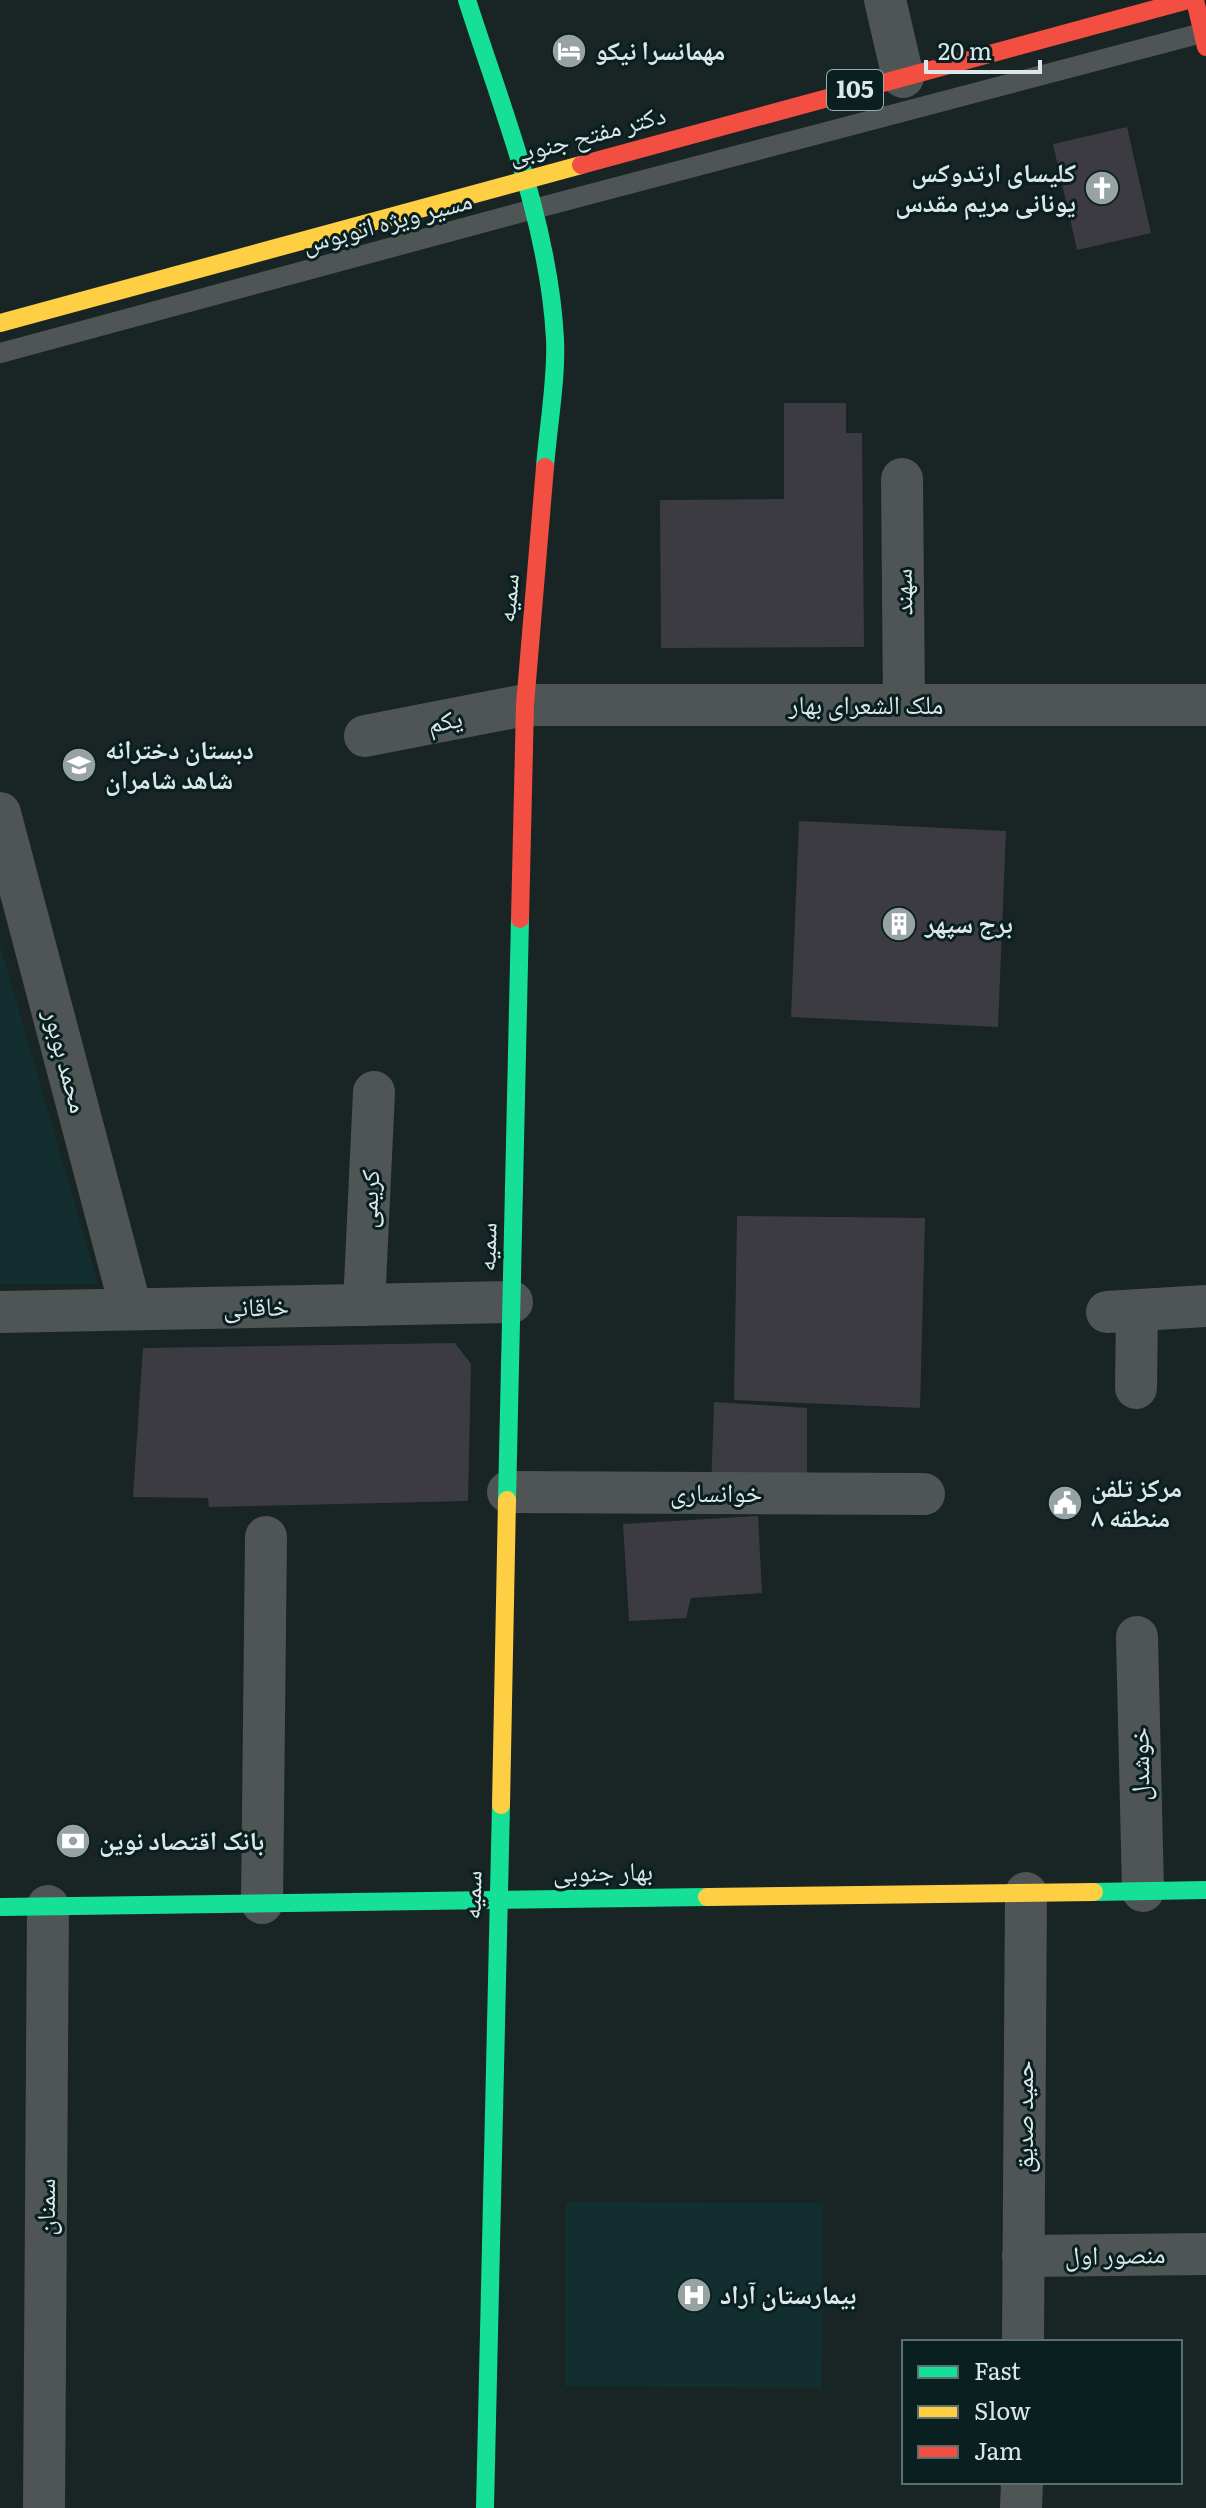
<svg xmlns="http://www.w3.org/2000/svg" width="1206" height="2508" viewBox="0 0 1206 2508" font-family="Literata,'Noto Naskh Arabic',serif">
	<rect width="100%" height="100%" fill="#192424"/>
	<g fill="#122e2f">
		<polygon points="0,945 98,1284 0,1284"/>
		<polygon points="565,2202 823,2203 822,2388 565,2386"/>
	</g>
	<g fill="#3d3b42">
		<polygon points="1127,127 1151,233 1077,250 1053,144"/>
		<polygon points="784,403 846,403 846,433 862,433 864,647 661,648 660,500 784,499"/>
		<polygon points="799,821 1006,831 998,1027 791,1017"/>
		<polygon points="737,1216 925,1218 920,1408 734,1400"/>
		<polygon points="455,1343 471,1364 468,1501 209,1507 208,1498 133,1497 143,1348"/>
		<polygon points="714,1402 807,1408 807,1492 711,1492"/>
		<polygon points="758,1516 762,1593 691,1598 686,1618 629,1621 623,1524"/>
	</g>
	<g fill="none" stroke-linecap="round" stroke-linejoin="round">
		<polyline stroke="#4f5454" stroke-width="20" points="0,353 530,210 1206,32"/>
		<g stroke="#4f5454" stroke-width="42">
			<polyline points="885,0 903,77"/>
			<polyline points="902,479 904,705"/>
			<polyline points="365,736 525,705 1206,705"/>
			<polyline points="0,813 131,1309"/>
			<polyline points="364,1305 374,1092"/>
			<polyline points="0,1312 512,1302"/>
			<polyline points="1107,1312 1206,1306"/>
			<polyline points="1136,1388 1137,1310"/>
			<polyline points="508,1492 924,1494"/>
			<polyline points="1137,1637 1143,1891"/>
			<polyline points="262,1903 266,1537"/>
			<polyline points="1023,2256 1206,2254"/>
			<polyline points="1023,2342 1026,1893"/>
			<polyline points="44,2508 48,1906"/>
			<polyline points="1021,2508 1022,2482"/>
		</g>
		<g stroke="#16e098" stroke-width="18">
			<path d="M467 0C502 109 549 223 555 339 557 377 548 428 545 467"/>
			<polyline points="507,1500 520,919"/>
			<polyline points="1094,1892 1206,1890"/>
			<polyline points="0,1907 707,1897"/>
			<polyline points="485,2508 501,1805"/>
		</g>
		<g stroke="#ffcf43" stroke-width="18">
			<polyline points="0,323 581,165"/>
			<polyline points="501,1805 507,1500"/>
			<polyline points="707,1897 1094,1892"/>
		</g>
		<g stroke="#f24e42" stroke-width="18">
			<polyline points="1195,0 1206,47"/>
			<polyline points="581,165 1188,0"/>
			<polyline points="520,919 525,705 545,467"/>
		</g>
	</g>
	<defs>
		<g id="hotel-disc" transform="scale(1.8)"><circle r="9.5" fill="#97a3a3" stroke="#0a1f20"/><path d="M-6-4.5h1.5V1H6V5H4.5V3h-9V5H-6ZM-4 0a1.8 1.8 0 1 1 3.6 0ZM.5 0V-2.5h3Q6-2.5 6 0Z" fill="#fff"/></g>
		<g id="church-disc" transform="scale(1.8)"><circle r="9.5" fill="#97a3a3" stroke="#0a1f20"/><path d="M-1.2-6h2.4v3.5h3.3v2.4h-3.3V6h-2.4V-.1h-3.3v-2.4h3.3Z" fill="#fff"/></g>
		<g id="school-disc" transform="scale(1.8)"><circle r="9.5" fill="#97a3a3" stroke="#0a1f20"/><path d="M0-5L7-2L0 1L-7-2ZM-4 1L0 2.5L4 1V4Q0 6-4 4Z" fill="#fff"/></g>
		<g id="building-disc" transform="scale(1.8)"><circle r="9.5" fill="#97a3a3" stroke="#0a1f20"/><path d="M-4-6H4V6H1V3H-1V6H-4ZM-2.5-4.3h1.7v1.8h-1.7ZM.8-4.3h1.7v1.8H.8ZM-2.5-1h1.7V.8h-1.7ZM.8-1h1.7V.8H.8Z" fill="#fff"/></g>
		<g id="civic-disc" transform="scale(1.8)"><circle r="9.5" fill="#97a3a3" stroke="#0a1f20"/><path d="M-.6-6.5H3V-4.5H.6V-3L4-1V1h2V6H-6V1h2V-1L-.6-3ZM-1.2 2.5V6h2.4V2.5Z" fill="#fff"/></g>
		<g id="bank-disc" transform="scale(1.8)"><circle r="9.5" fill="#97a3a3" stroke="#0a1f20"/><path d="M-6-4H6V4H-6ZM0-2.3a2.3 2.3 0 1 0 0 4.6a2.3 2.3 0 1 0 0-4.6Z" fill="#fff"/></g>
		<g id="hospital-disc" transform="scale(1.8)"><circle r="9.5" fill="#97a3a3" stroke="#0a1f20"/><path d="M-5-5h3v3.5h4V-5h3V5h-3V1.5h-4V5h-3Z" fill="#fff"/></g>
	</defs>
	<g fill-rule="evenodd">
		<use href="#hotel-disc" x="569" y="51"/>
		<use href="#church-disc" x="1102" y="188"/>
		<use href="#school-disc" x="79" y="765"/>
		<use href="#building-disc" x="899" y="924"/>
		<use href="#civic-disc" x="1065" y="1503"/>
		<use href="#bank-disc" x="73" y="1841"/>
		<use href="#hospital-disc" x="694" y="2295"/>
	</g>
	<g text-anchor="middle" stroke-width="6" stroke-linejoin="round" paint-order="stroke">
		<rect fill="#0a1f20" stroke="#9cabac" stroke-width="2" x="827" y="70" width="56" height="40" rx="6"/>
		<g font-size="24" font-weight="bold" fill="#dbe7e8">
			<text x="855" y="98">105</text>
		</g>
		<g font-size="26" font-weight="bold" fill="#dbe7e8" stroke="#0a1f20" text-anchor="start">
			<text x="595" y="60">مهمانسرا نیکو</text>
			<text x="1076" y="182" text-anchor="end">کلیسای ارتدوکس<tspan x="1076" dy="30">یونانی مریم مقدس</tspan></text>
			<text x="105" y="759">دبستان دخترانه<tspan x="105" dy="30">شاهد شامران</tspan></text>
			<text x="925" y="933">برج سپهر</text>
			<text x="1091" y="1497">مرکز تلفن<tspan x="1091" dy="30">منطقه ۸</tspan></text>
			<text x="99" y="1850">بانک اقتصاد نوین</text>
			<text x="720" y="2304">بیمارستان آراد</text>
		</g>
		<g font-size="26" fill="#dbe7e8" stroke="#0a1f20">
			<text transform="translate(587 135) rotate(-15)" y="9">دکتر مفتح جنوبی</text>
			<text transform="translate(387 222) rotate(-15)" y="9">مسیر ویژه اتوبوس</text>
			<text transform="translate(903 592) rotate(-91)" y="9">سهند</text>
			<text transform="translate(508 598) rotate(-85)" y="9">سمیه</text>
			<text x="866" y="714">ملک الشعرای بهار</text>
			<text transform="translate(445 721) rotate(-11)" y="9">یکم</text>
			<text transform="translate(66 1061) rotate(75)" y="9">محمد بوبور</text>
			<text transform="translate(369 1199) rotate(-87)" y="9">کریمی</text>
			<text transform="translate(487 1247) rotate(-89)" y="9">سمیه</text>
			<text transform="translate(256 1307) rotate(-1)" y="9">خاقانی</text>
			<text x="716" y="1502">خوانساری</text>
			<text transform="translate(1140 1764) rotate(-91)" y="9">خوشدل</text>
			<text transform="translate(603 1872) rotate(-1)" y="9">بهار جنوبی</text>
			<text transform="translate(472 1895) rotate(-89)" y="9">سمیه</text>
			<text transform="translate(1024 2117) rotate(-90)" y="9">حمید صدیق</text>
			<text transform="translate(46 2207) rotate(-90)" y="9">سمنان</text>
			<text transform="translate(1115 2255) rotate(-1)" y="9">منصور اول</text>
		</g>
	</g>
	<rect x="902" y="2340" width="280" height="144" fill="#0a1f20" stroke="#5e6f70" stroke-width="2"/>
	<rect x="918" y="2366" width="40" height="12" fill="#16e098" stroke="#5e6f70" stroke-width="2"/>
	<text x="974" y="2380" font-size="24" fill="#dbe7e8">Fast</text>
	<rect x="918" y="2406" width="40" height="12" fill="#ffcf43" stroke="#5e6f70" stroke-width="2"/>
	<text x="974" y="2420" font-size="24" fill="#dbe7e8">Slow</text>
	<rect x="918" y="2446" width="40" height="12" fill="#f24e42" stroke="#5e6f70" stroke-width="2"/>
	<text x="974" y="2460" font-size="24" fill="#dbe7e8">Jam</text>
	<path d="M926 60v12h114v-12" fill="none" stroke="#dbe7e8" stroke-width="4"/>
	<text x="938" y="60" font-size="24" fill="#dbe7e8" stroke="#0a1f20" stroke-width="6" paint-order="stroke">20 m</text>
</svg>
